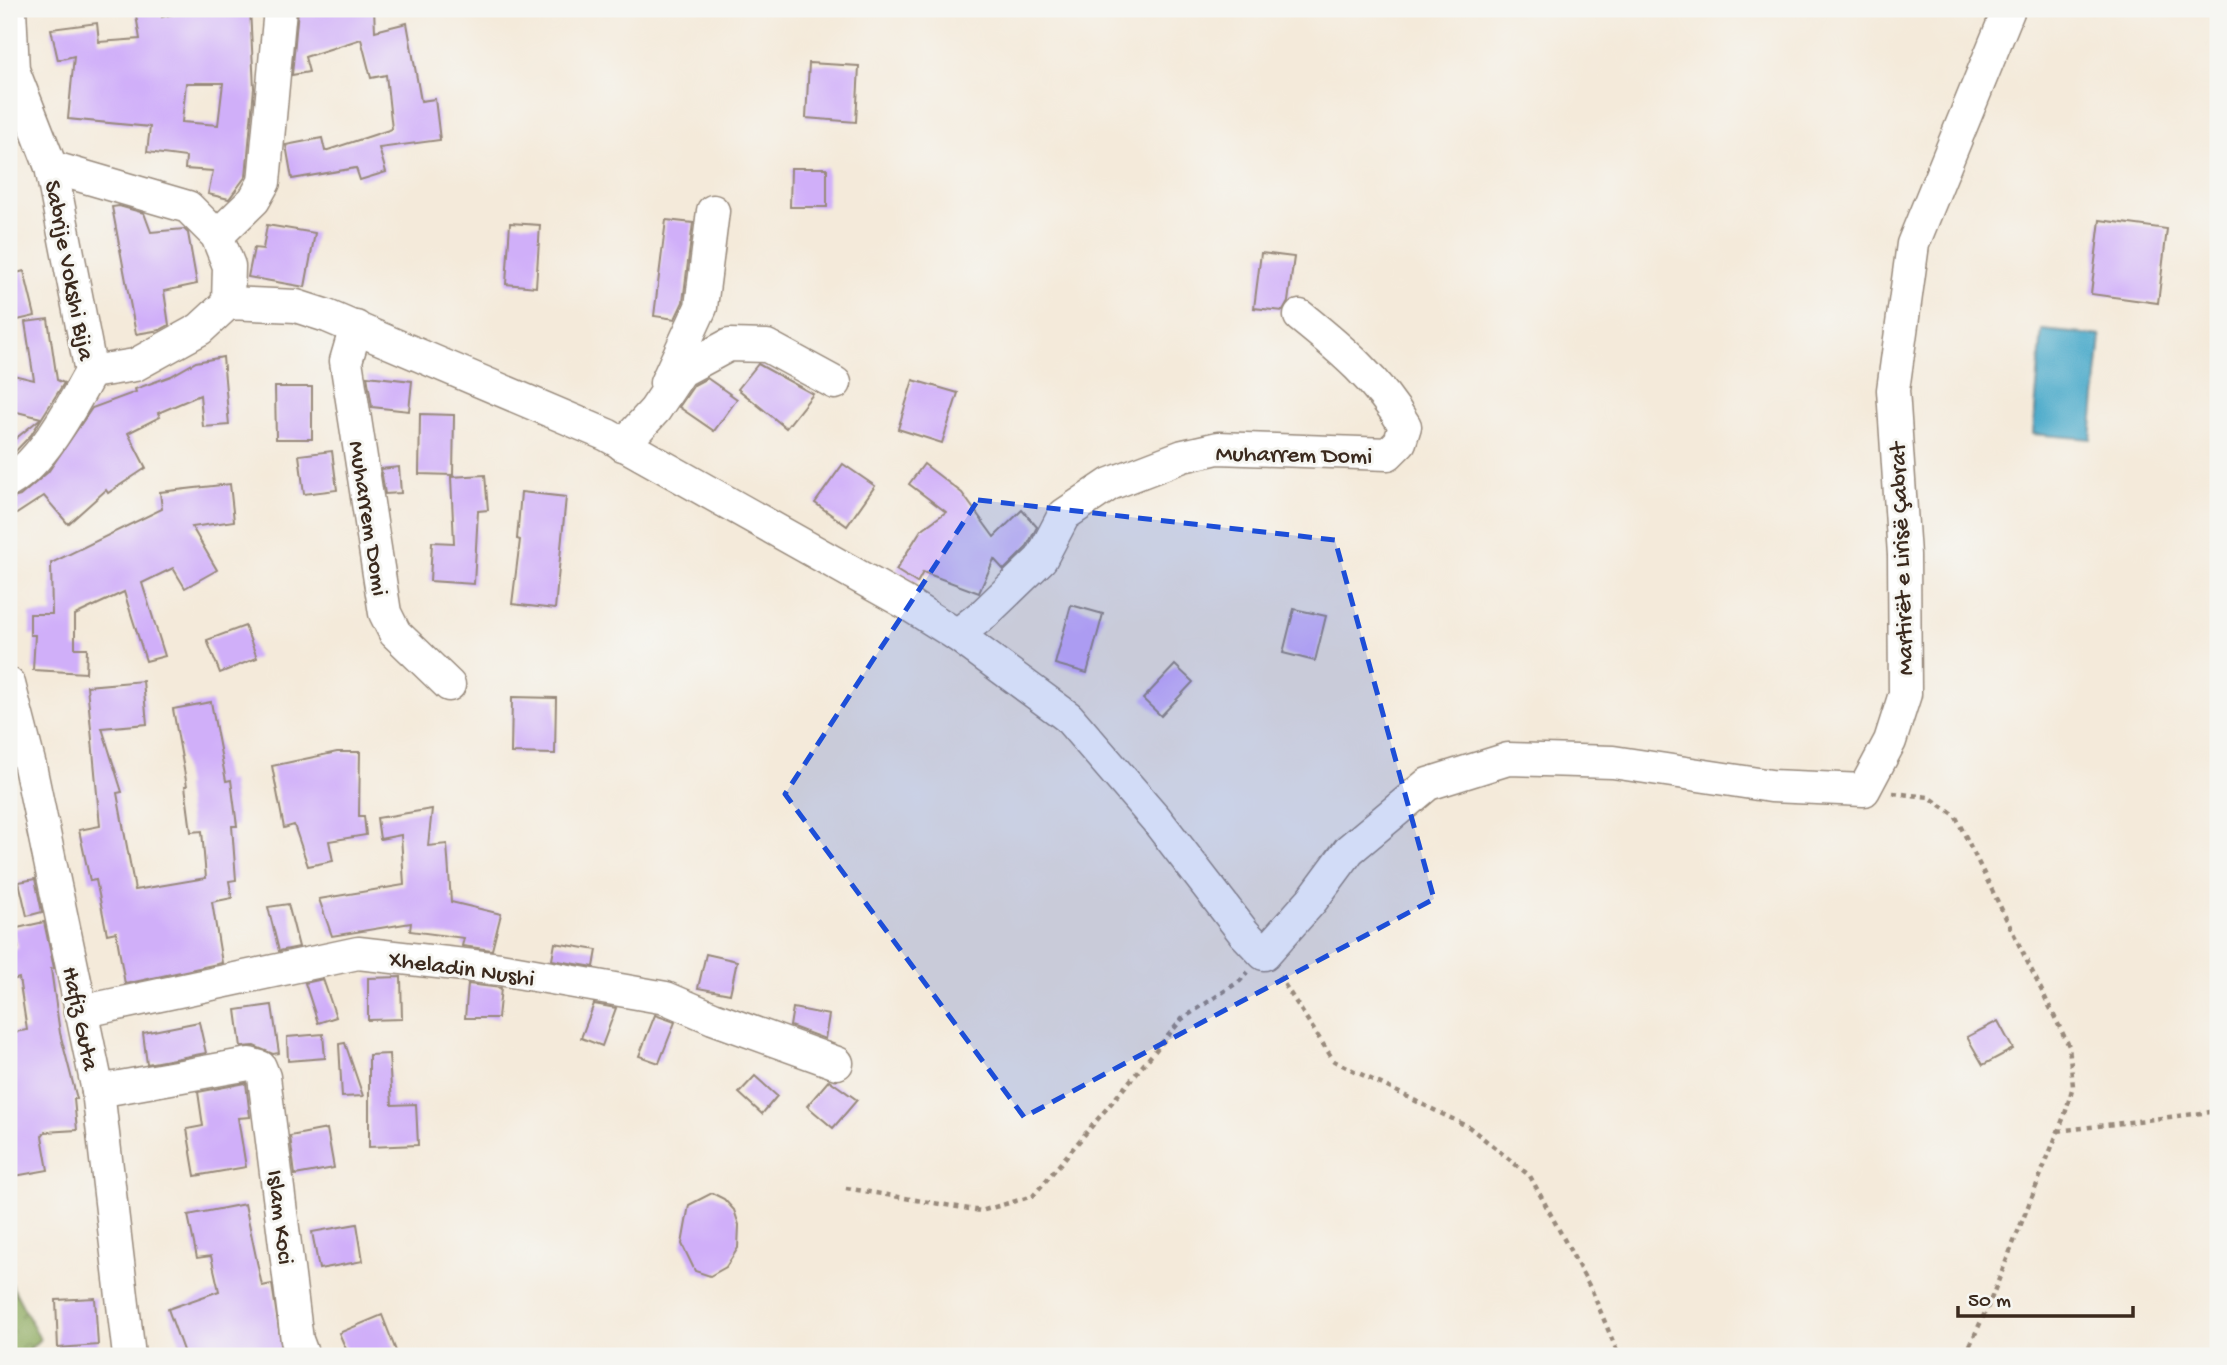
<svg xmlns="http://www.w3.org/2000/svg" width="2227" height="1365" viewBox="0 0 2227 1365" font-family="'Gochi Hand',sans-serif">
	<defs>
		<pattern id="forest-crowns" width="20" height="18" patternUnits="userSpaceOnUse" patternTransform="scale(1.75)"><rect width="20" height="18" fill="#8aa75a"/><path d="M2 6a3 3 0 1 1 6 0M12 15a3 3 0 1 1 6 0" fill="none" stroke="#72884a"/></pattern>
	</defs>
	<rect width="100%" height="100%" fill="#f6f6f2"/>
	<filter id="ink" filterUnits="userSpaceOnUse"><feTurbulence type="fractalNoise" baseFrequency=".0143" numOctaves="2"/><feDisplacementMap in="SourceGraphic" scale="14" xChannelSelector="R" yChannelSelector="G"/><feConvolveMatrix kernelMatrix="1 2 1 2 8 2 1 2 1" color-interpolation-filters="sRGB"/></filter>
	<filter id="wash" filterUnits="userSpaceOnUse"><feTurbulence type="fractalNoise" baseFrequency=".00686" numOctaves="4" result="noise"/><feDisplacementMap in="SourceGraphic" scale="28" xChannelSelector="R" yChannelSelector="G"/><feGaussianBlur stdDeviation="1.57" result="paint"/><feColorMatrix in="noise" values="0 0 0 0 0 0 0 0 0 0 0 0 0 0 0 0 0 1.4 0 .05"/><feComposite in="paint" operator="in"/></filter>
	<g filter="url(#wash)">
		<rect width="100%" height="100%" fill="#f4eada"/>
		<polygon fill="url(#forest-crowns)" stroke="#62683c" stroke-width="2" points="9,1280 40,1339 23,1356 9,1356"/>
		<polygon fill="#4baaca" stroke="#436a74" stroke-width="2" points="2042,330 2101,336 2091,439 2033,434"/>
		<g id="blocks">
			<g fill="#d0aff9" fill-rule="evenodd">
				<path d="M135 9H161L162 17 191 9H250L254 88 246 176 229 199 208 194 213 171 185 169 186 157 147 152 150 127 68 119 74 56 58 60 51 29 97 23 99 42 140 39ZM186 83H223L218 125 182 122Z"/>
				<polygon points="303,9 374,9 375,31 407,23 421,101 435,99 440,140 379,148 386,172 360,180 356,168 292,179 286,145 322,138 325,151 392,129 386,75 371,78 361,39 305,57 309,72 292,75 298,10"/>
				<polygon points="809,63 859,66 856,122 806,118"/>
				<polygon points="791,168 827,168 827,207 790,207"/>
				<polygon points="119,206 144,213 151,232 184,229 188,233 197,284 164,291 169,325 160,330 136,334 112,207"/>
				<polygon points="666,220 693,223 683,302 675,319 654,316"/>
				<polygon points="2100,220 2167,229 2158,303 2091,294"/>
				<polygon points="510,223 540,225 536,287 506,284"/>
				<polygon points="267,225 315,233 305,287 248,277 254,248 263,249"/>
				<polygon points="1261,253 1294,257 1288,302 1283,311 1254,308"/>
				<polygon points="24,271 35,316 9,322 9,275"/>
				<polygon points="48,319 57,380 64,383 31,435 9,458 9,444 41,418 9,410 9,374 34,380 25,322"/>
				<polygon points="223,357 229,425 203,427 200,395 158,413 160,417 128,433 146,468 108,493 106,490 68,524 44,496 9,519 9,499 20,496 48,472 92,408 136,392 135,389 171,376 196,362"/>
				<polygon points="758,364 813,394 786,428 738,389"/>
				<polygon points="367,376 412,381 409,411 372,407"/>
				<polygon points="707,378 737,399 714,431 679,407 694,385"/>
				<polygon points="913,380 958,393 942,443 898,429"/>
				<polygon points="275,387 312,387 312,439 276,439"/>
				<polygon points="420,414 454,415 453,475 419,474"/>
				<polygon points="332,451 337,490 304,494 299,455"/>
				<polygon points="843,464 875,486 847,526 815,503"/>
				<polygon points="924,464 962,493 994,537 1022,510 1037,527 1026,548 1004,570 994,559 979,593 923,572 917,583 896,570 921,530 946,512 909,484"/>
				<polygon points="399,467 401,493 385,494 381,469"/>
				<polygon points="485,475 488,510 478,511 474,584 430,581 432,542 454,543 451,477"/>
				<polygon points="230,484 234,521 192,527 217,570 185,588 173,568 142,583 165,656 146,661 124,592 75,615 75,648 87,648 86,673 33,670 35,635 30,635 30,614 52,614 51,563 162,509 160,492"/>
				<polygon points="521,492 566,497 555,609 512,604 520,540 517,539"/>
				<polygon points="1071,605 1103,614 1087,673 1055,664"/>
				<polygon points="1294,609 1326,616 1315,661 1283,653"/>
				<polygon points="245,626 257,658 220,673 207,640"/>
				<polygon points="1175,665 1193,682 1161,716 1143,699"/>
				<polygon points="143,681 147,724 102,728 122,792 117,793 135,890 206,878 202,831 191,832 185,786 187,786 173,709 211,702 226,781 231,780 237,826 232,826 236,880 229,881 232,898 212,902 222,963 125,984 116,932 107,934 96,880 90,881 79,830 100,826 87,686"/>
				<polygon points="512,697 556,698 555,754 511,753"/>
				<polygon points="337,752 360,752 359,816 364,816 366,835 329,841 333,861 308,866 294,825 284,828 272,766"/>
				<polygon points="432,809 428,846 447,844 451,902 501,914 492,950 462,946 464,938 410,931 411,923 332,936 319,899 404,885 401,835 380,839 377,818"/>
				<polygon points="35,879 42,912 27,916 19,882"/>
				<polygon points="288,904 299,947 279,951 268,907"/>
				<polygon points="44,922 54,968 51,969 60,1033 77,1099 74,1099 77,1130 45,1132 42,1136 48,1170 9,1177 9,1033 27,1030 19,978 9,981 9,951 18,948 13,929"/>
				<polygon points="555,943 597,950 594,967 552,960"/>
				<polygon points="706,954 737,961 730,994 698,988"/>
				<polygon points="401,977 402,1019 368,1020 368,978"/>
				<polygon points="323,979 336,1017 318,1023 305,983"/>
				<polygon points="468,984 501,988 498,1018 465,1018"/>
				<polygon points="594,1004 616,1008 602,1046 581,1038"/>
				<polygon points="272,1005 279,1053 273,1054 254,1046 241,1047 236,1010"/>
				<polygon points="793,1008 829,1015 825,1039 790,1026"/>
				<polygon points="655,1015 675,1022 659,1063 639,1056"/>
				<polygon points="1998,1021 2013,1049 1983,1065 1967,1037"/>
				<polygon points="199,1022 206,1053 147,1064 143,1033"/>
				<polygon points="323,1034 325,1058 288,1061 287,1037"/>
				<polygon points="345,1043 363,1096 342,1097 339,1044"/>
				<polygon points="389,1054 392,1105 416,1104 418,1145 369,1147 369,1055"/>
				<polygon points="755,1076 777,1096 762,1114 739,1093"/>
				<polygon points="829,1080 857,1100 833,1128 807,1106"/>
				<polygon points="246,1083 250,1117 238,1118 246,1167 195,1176 187,1129 203,1126 198,1092"/>
				<polygon points="327,1129 334,1168 295,1175 290,1136"/>
				<polygon points="712,1193 724,1199 734,1210 739,1225 738,1248 726,1267 710,1276 695,1271 682,1244 689,1205"/>
				<polygon points="245,1204 262,1286 272,1284 283,1356 185,1356 168,1309 219,1291 211,1256 197,1258 188,1215"/>
				<polygon points="357,1224 363,1261 319,1269 312,1232"/>
				<polygon points="95,1298 98,1345 58,1348 56,1300"/>
				<polygon points="382,1315 398,1356 349,1356 339,1333"/>
			</g>
		</g>
	</g>
	<g filter="url(#ink)">
		<use href="#blocks" fill-opacity="0" stroke="#988a7c" stroke-width="2"/>
		<g fill="none" stroke-linecap="round" stroke-linejoin="round">
			<g stroke="#988a7c" stroke-width="35">
				<g id="minor">
					<polyline points="10,9 13,70 51,167 188,207 217,236 229,266 228,303"/>
					<polyline points="51,167 91,372"/>
					<polyline points="217,236 254,200 264,182 280,9"/>
					<polyline points="356,327 346,361 385,613 395,633 449,685"/>
					<polyline points="91,372 135,365 200,329 228,303 296,306 327,316 607,435 906,603 957,635 1068,717 1156,819 1244,933 1264,954 1312,900 1349,850 1428,784 1508,759 1613,762 1771,786 1864,790 1890,741 1905,694 1904,555 1893,390 1913,244 2009,9"/>
					<polyline points="666,383 701,307 713,211"/>
					<polyline points="623,445 655,410 681,371 729,345 767,346 835,383"/>
					<path d="M9 481C44 460 72 406 91 372"/>
					<path d="M957 635 985 613 1041 559 1064 515 1110 484 1183 456 1218 448 1388 454 1400 442 1405 426C1379 381 1341 349 1300 316"/>
					<polyline points="9,684 30,766 98,1091 129,1356"/>
					<polyline points="80,1012 358,953 500,969 666,998 713,1018 837,1063"/>
					<polyline points="98,1091 249,1064 260,1067 264,1077 297,1340 303,1356"/>
				</g>
			</g>
			<g stroke="#988a7c" stroke-width="4.5" stroke-dasharray="5 5" stroke-linecap="butt">
				<polyline points="1893,793 1929,797 1955,815 2069,1046 2073,1086 2065,1114 1989,1304 1965,1356"/>
				<polyline points="1279,976 1334,1061 1469,1127 1530,1176 1592,1291 1619,1356"/>
				<polyline points="2058,1131 2218,1111"/>
				<polyline points="846,1188 981,1211 1033,1196 1182,1019 1240,981 1248,972"/>
			</g>
			<use href="#minor" stroke="#fff" stroke-width="32"/>
		</g>
	</g>
	<path fill="#1d4ed8" fill-opacity="0.2" stroke="#1d4ed8" stroke-width="5" stroke-dasharray="14 9" stroke-linejoin="round" d="M978 500 1335 540 1434 899 1024 1117 785 794Z"/>
	<g text-anchor="middle" stroke-width="6" stroke-linejoin="round" paint-order="stroke">
		<g font-size="24" fill="#3b2a1e" stroke="#f6f6f2">
			<text transform="translate(71 270) rotate(79)" y="8">Sabrije Vokshi Bija</text>
			<text transform="translate(1294 453) rotate(1)" y="8">Muharrem Domi</text>
			<text transform="translate(370 518) rotate(81)" y="8">Muharrem Domi</text>
			<text transform="translate(1900 559) rotate(-92)" y="8">Martirët e Lirisë Çabrat</text>
			<text transform="translate(462 967) rotate(8)" y="8">Xheladin Nushi</text>
			<text transform="translate(82 1018) rotate(78)" y="8">Hafiz Guta</text>
			<text transform="translate(282 1217) rotate(83)" y="8">Islam Koci</text>
		</g>
	</g>
	<rect width="2227" height="1365" fill="none" stroke="#f6f6f2" stroke-width="35"/>
	<path d="M1958 1306v10h175v-10" fill="none" stroke="#3b2a1e" stroke-width="3.5"/>
	<text x="1968" y="1306" font-size="21" fill="#3b2a1e" stroke="#f6f6f2" stroke-width="5" paint-order="stroke">50 m</text>
</svg>
